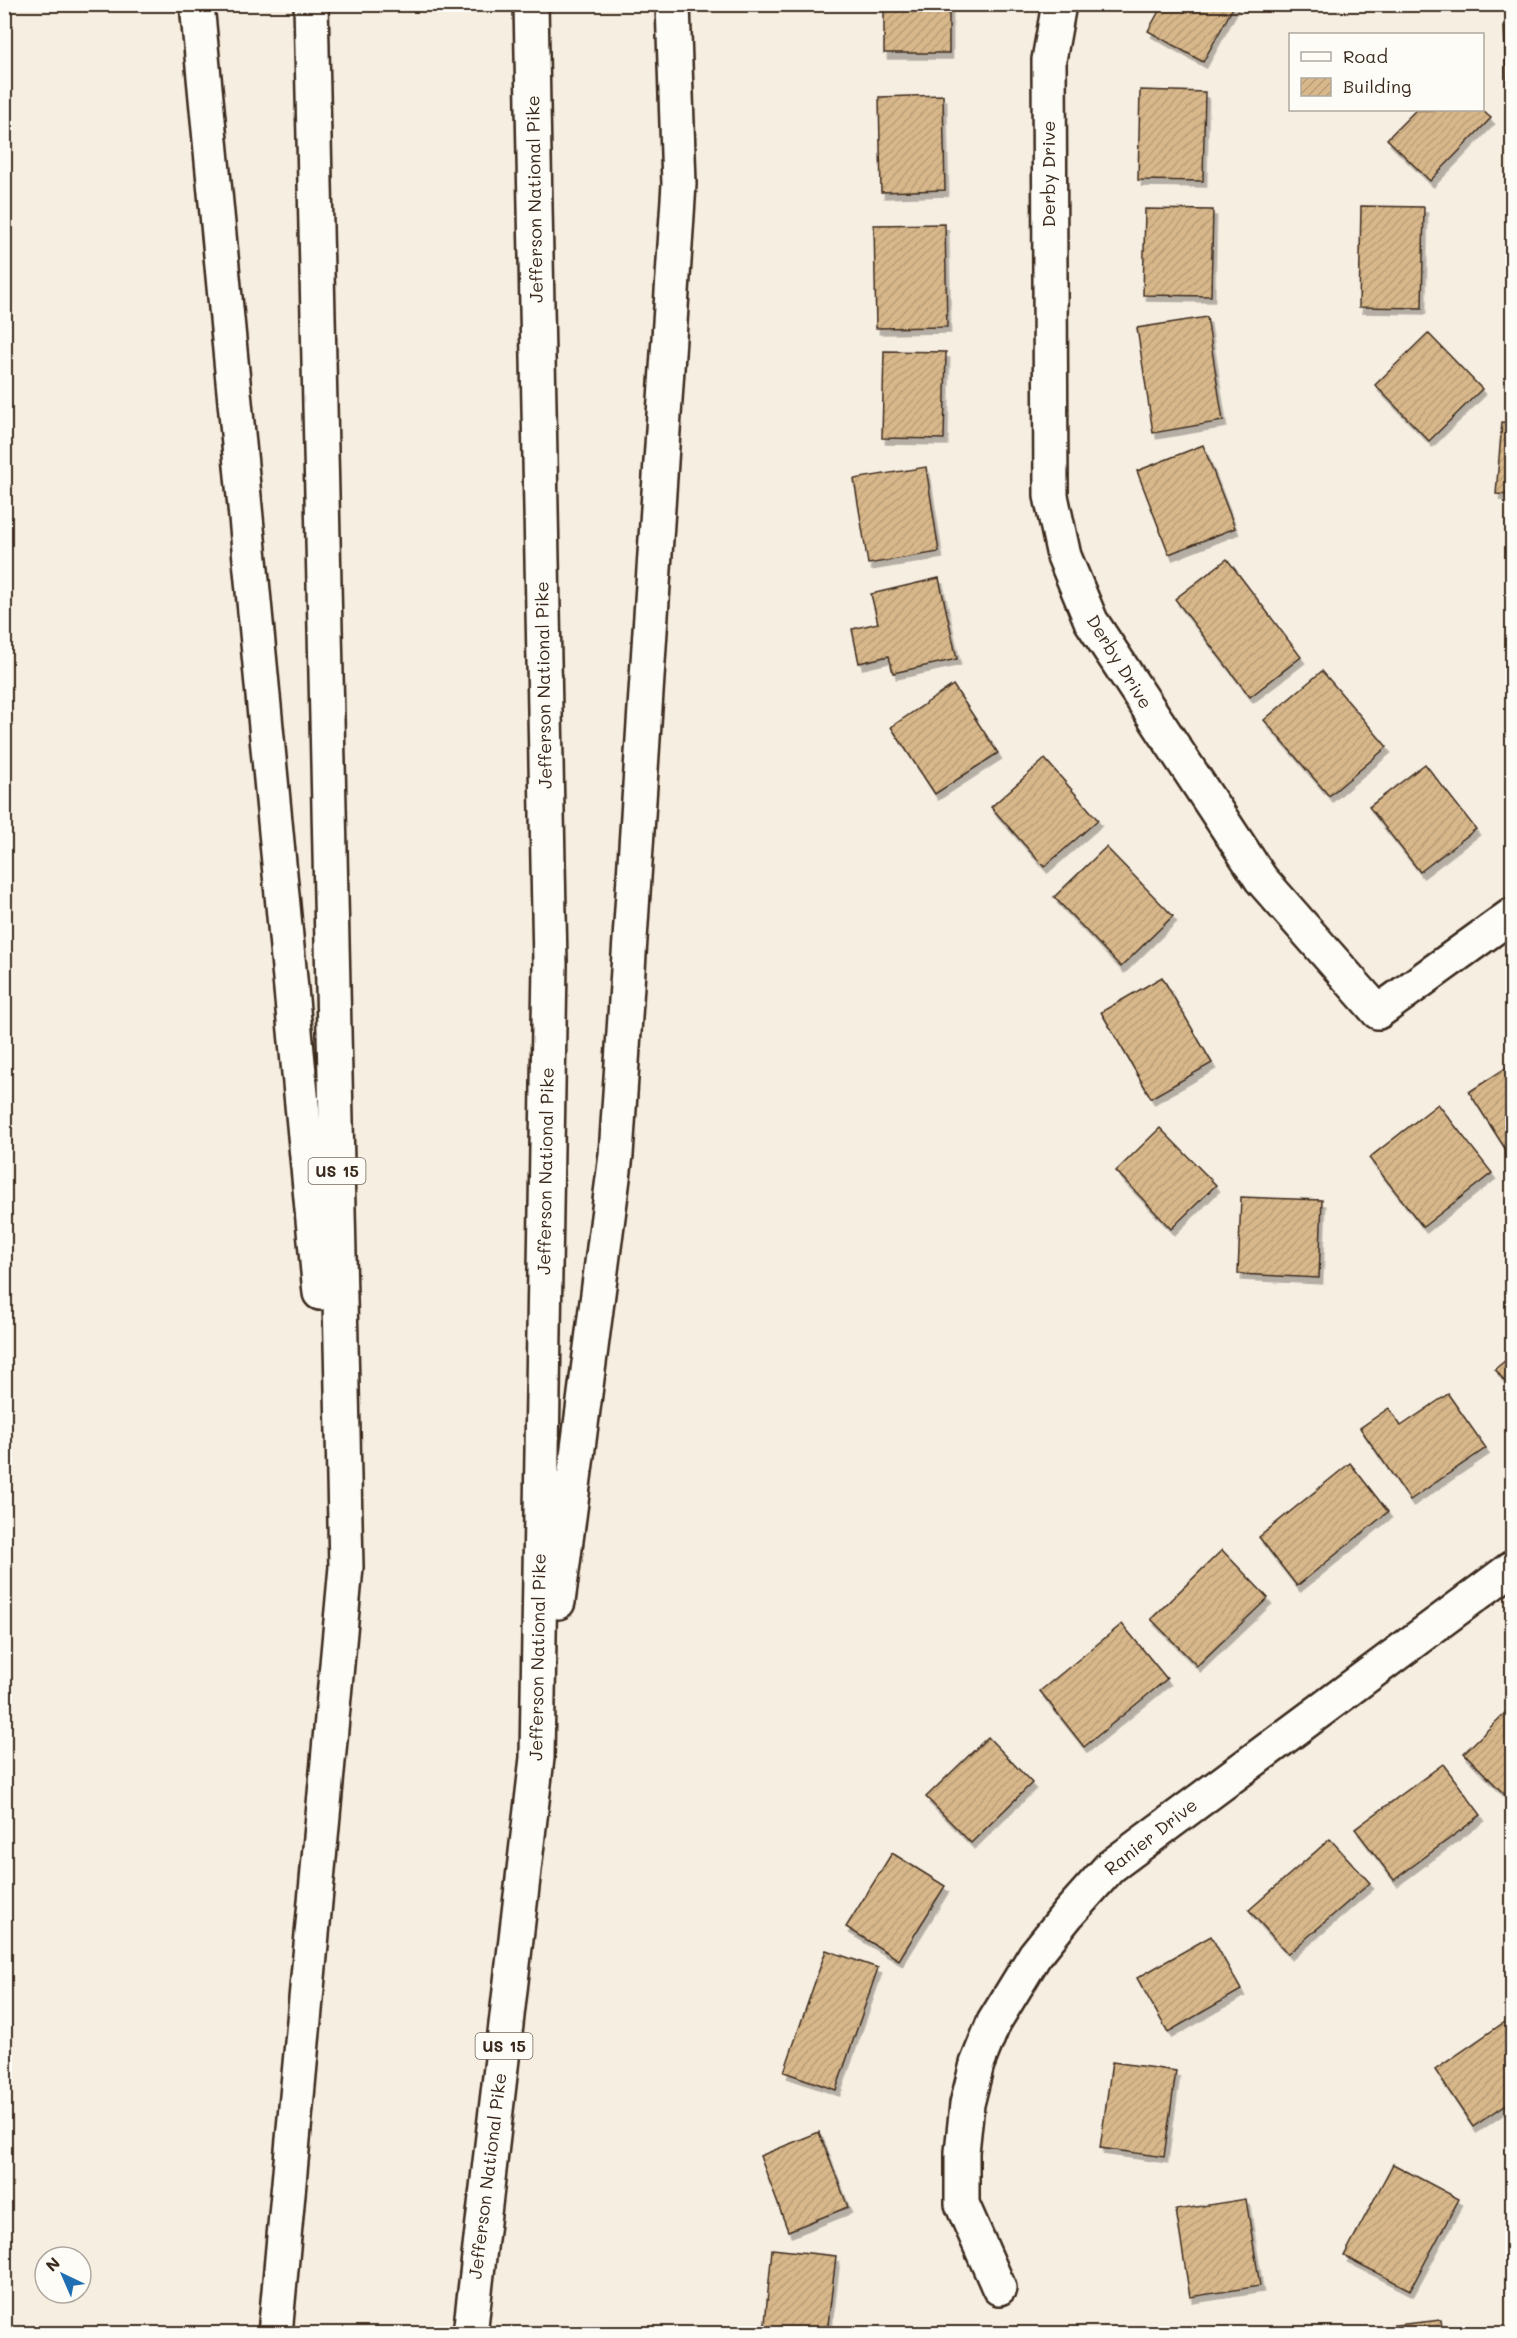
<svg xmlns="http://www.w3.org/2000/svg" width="1517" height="2338" viewBox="0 0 1517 2338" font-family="Mali,sans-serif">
	<defs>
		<pattern id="building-hatch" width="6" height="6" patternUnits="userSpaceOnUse" patternTransform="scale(1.5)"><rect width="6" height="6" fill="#d8b88b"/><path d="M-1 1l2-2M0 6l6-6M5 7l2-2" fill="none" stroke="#ba9e78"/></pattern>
		<filter id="shadow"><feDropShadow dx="3.5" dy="6" stdDeviation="0" flood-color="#0004"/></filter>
	</defs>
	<rect width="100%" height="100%" fill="#f6eee1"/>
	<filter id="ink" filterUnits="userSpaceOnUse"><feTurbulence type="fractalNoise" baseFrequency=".0167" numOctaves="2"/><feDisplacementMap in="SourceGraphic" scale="12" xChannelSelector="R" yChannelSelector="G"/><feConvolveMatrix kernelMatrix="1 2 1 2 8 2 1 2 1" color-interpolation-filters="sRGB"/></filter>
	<g filter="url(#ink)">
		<g fill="url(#building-hatch)" stroke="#3b2a1e" stroke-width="1.5" filter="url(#shadow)">
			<polygon points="870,4 949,4 949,53 884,53 884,5"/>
			<polygon points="1163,4 1235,4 1203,62 1148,31"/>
			<polygon points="1512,26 1512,95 1507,95 1504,27"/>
			<polygon points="1140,90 1205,92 1203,181 1138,180"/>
			<polygon points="943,95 945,190 881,192 879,97"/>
			<polygon points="1416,110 1482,110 1491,118 1430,181 1387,139"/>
			<polygon points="1361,206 1424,207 1422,308 1359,307"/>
			<polygon points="1145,209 1213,210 1211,296 1143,295"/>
			<polygon points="945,224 947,327 876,328 874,225"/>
			<polygon points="1207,317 1223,421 1153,433 1137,328"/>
			<polygon points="1428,333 1482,389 1429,441 1375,385"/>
			<polygon points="884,351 946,352 944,439 882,438"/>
			<polygon points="1502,422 1512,423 1512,495 1496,494"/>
			<polygon points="1203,445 1235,528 1169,554 1137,471"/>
			<polygon points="926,467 939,552 868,564 854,479"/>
			<polygon points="1227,559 1301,657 1250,697 1175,599"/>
			<polygon points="939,578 957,659 893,673 889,656 859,663 852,629 878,623 871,594"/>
			<polygon points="1322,671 1387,747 1329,796 1264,720"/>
			<polygon points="953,685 998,753 935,794 891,727"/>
			<polygon points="1045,759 1098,820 1044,867 991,807"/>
			<polygon points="1425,764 1476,829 1420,872 1369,807"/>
			<polygon points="1106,847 1173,916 1121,967 1054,897"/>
			<polygon points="1162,977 1212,1063 1151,1098 1101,1012"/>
			<polygon points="1512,1064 1512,1146 1506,1150 1469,1092"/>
			<polygon points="1438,1104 1492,1173 1423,1227 1369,1158"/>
			<polygon points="1160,1128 1216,1185 1171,1229 1116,1171"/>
			<polygon points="1241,1197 1322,1200 1319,1278 1238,1274"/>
			<polygon points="1512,1355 1512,1391 1495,1369"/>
			<polygon points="1448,1394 1486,1448 1410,1500 1360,1428 1389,1408 1401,1426"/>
			<polygon points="1350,1463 1388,1512 1297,1586 1259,1537"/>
			<polygon points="1222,1550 1268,1598 1197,1666 1151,1619"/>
			<polygon points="1122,1624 1167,1679 1084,1747 1040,1691"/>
			<polygon points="1512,1706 1512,1793 1508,1798 1464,1753"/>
			<polygon points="988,1737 1032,1783 971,1843 926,1797"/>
			<polygon points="1443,1764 1481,1815 1394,1880 1355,1829"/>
			<polygon points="1330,1839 1370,1883 1288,1954 1249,1910"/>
			<polygon points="892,1853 945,1886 899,1960 846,1927"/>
			<polygon points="1211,1936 1241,1990 1168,2032 1137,1978"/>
			<polygon points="826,1950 878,1968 836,2090 784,2072"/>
			<polygon points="1512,2017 1512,2100 1473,2127 1435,2070"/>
			<polygon points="1112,2062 1176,2071 1164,2157 1100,2148"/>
			<polygon points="819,2132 848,2207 788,2231 760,2156"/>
			<polygon points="1393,2164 1459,2199 1410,2290 1344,2256"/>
			<polygon points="1246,2199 1260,2286 1190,2297 1176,2210"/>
			<polygon points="772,2249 836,2256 827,2334 764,2334"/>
			<polygon points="1441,2320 1443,2334 1379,2334 1378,2327"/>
		</g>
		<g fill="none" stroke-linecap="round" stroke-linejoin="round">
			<g stroke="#3b2a1e" stroke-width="38">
				<g id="minor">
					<polyline points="1059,4 1049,60 1051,496 1064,556 1091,621 1261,879 1378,1012 1512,915"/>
					<polyline points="999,2288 962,2204 962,2152 967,2104 977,2064 994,2022 1035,1955 1068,1914 1110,1867 1512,1568"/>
				</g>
			</g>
			<g stroke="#3b2a1e" stroke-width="38">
				<g id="motorway">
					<polyline points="197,4 320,1293"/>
					<polyline points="558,1602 616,1155 679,184 673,4"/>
					<polyline points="275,2334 346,1567 311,4"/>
					<polyline points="470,2334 537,1758 550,964 531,4"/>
				</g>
			</g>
			<use href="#minor" stroke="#fdfcf7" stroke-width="33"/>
			<use href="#motorway" stroke="#fdfcf7" stroke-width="33"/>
		</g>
	</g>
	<g text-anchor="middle" stroke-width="4.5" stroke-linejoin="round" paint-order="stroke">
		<g fill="#fdfcf7" stroke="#75695f" stroke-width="1.5">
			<rect x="308.5" y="1158" width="57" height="26" rx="4.5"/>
			<rect x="475.5" y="2033" width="57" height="26" rx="4.5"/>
		</g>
		<g font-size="16" font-weight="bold" fill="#3b2a1e">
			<text x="337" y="1177">US 15</text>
			<text x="504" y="2052">US 15</text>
		</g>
		<g font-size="18" fill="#3b2a1e" stroke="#fdfcf7">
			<text transform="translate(1049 174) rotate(-90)" y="6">Derby Drive</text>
			<text transform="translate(535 199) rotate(-91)" y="6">Jefferson National Pike</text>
			<text transform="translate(1119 662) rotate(58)" y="6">Derby Drive</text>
			<text transform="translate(544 685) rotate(-91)" y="6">Jefferson National Pike</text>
			<text transform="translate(546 1171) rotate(-89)" y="6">Jefferson National Pike</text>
			<text transform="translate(538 1657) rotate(-89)" y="6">Jefferson National Pike</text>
			<text transform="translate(1151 1837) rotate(-38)" y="6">Ranier Drive</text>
			<text transform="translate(488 2176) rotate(-83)" y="6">Jefferson National Pike</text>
		</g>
	</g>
	<rect width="1517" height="2338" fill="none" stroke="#fdfcf7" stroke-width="24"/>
	<rect x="12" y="12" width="1493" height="2314" fill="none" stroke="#3b2a1e" stroke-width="2" filter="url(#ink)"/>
	<rect x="1289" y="33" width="195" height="78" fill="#fdfcf7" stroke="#afa8a0" stroke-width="1.5"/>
	<rect x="1301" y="52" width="30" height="9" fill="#fdfcf7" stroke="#afa8a0" stroke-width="1.5"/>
	<text x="1343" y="63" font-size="18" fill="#3b2a1e">Road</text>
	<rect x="1301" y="78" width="30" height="18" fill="url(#building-hatch)" stroke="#afa8a0" stroke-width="1.5"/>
	<text x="1343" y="93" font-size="18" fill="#3b2a1e">Building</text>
	<g transform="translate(63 2275) rotate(316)"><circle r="28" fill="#fdfcf7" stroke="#afa8a0" stroke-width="1.5"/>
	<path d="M0-4.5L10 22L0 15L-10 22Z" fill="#1f6fb2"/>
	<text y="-9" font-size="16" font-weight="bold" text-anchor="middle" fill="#3b2a1e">N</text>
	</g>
</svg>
